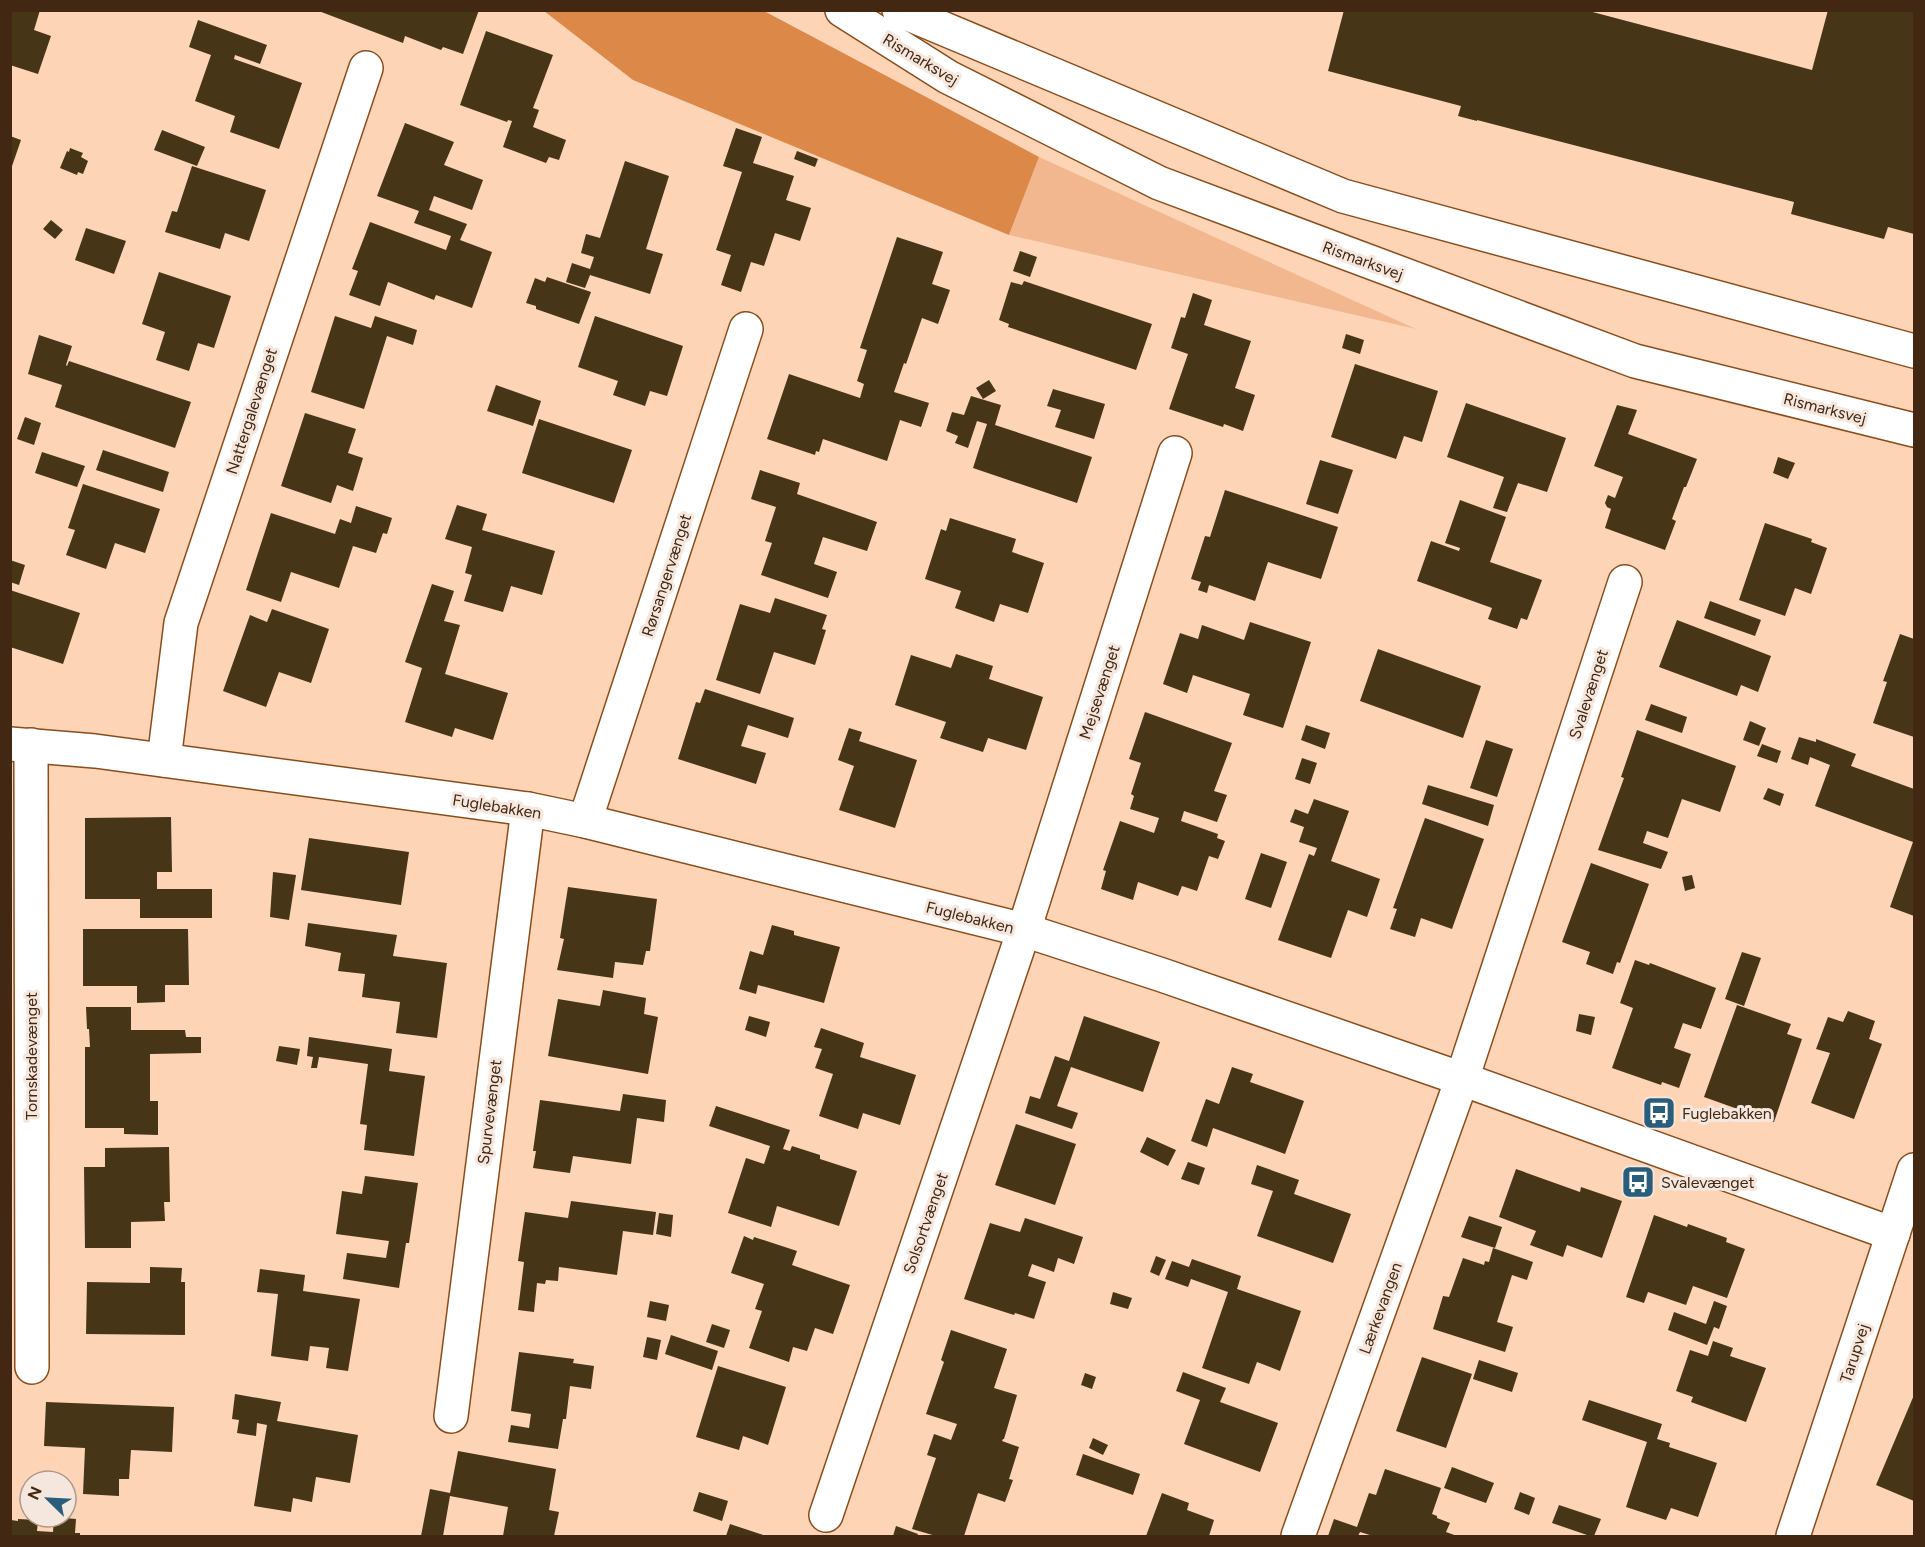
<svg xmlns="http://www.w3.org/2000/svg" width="1925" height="1547" viewBox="0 0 1925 1547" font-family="Figtree,sans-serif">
	<rect width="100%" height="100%" fill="#fed4b6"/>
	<polygon fill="#f2b78e" points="1039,157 1416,329 1009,235"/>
	<polygon fill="#db8848" points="544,11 764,11 1039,157 1009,235 633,80"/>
	<g fill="#473517">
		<polygon points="10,10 40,10 34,30 51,36 38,74 10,65"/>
		<polygon points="316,10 479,10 463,54 443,47 441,50 405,36 403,43"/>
		<polygon points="1344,10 1585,10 1812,70 1828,10 1914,10 1914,234 1888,227 1884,239 1791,214 1794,202 1477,120 1477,121 1458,116 1461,106 1328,71"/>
		<polygon points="198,20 267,45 260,64 235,55 234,59 302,83 279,149 230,132 235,116 195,101 211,55 189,47"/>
		<polygon points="486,31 553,55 533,108 539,110 533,127 566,140 559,160 549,157 546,163 503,147 512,121 508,120 507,122 460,105"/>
		<polygon points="405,123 454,142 444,165 483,180 472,210 434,196 429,210 467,224 460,240 492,252 472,308 436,295 434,300 388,282 380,306 349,295 358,271 352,269 370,222 446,250 451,236 414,223 419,211 377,196"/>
		<polygon points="736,128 762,137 753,163 794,176 786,200 811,208 800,241 775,233 764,266 751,262 741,292 721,285 731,255 716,250 742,172 723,166"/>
		<polygon points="162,130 205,147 197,166 154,150"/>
		<polygon points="10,136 21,140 11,169 10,169"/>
		<polygon points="70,148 83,153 81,157 88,161 83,174 78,172 77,175 60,168 67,151 69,152"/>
		<polygon points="797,151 818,159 815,167 794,159"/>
		<polygon points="625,161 669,176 646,249 663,254 650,294 590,275 585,288 566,282 572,263 590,269 594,257 581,253 586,234 600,238"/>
		<polygon points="192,166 266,190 249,241 225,233 220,249 165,232 172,211 177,212"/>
		<polygon points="51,220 63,230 55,239 43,229"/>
		<polygon points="86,228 126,241 114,274 75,260"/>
		<polygon points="897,237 943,252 932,284 950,290 938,324 922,318 906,364 904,363 894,392 929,403 921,427 900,420 887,461 823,439 819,452 816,451 815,455 767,439 789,374 860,398 864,384 857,381 867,350 860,348"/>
		<polygon points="1020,251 1037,257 1030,277 1013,271"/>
		<polygon points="159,272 231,296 214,348 198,343 189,371 156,360 165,332 142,324"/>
		<polygon points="547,277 591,292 579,324 536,309 536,306 526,303 535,278 545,282"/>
		<polygon points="1024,281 1152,324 1136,370 1008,327 1009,324 999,320 1011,282 1022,285"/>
		<polygon points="1193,293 1212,300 1204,325 1251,341 1235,388 1255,395 1243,431 1224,424 1223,427 1169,409 1188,354 1171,348 1181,317 1185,318"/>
		<polygon points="335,316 371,328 375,316 417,330 413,345 387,336 364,409 311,392"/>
		<polygon points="595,316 683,346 667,396 650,391 645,406 613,395 618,381 578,367"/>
		<polygon points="1346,334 1364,340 1360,354 1342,348"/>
		<polygon points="39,335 72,346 66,365 67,366 69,361 191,402 175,448 55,407 62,385 28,374"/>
		<polygon points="1355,364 1438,391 1422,442 1404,436 1396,459 1331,437"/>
		<polygon points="989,380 996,391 983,399 976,388"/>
		<polygon points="496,385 541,401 533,426 487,411"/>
		<polygon points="1053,389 1105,404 1094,439 1055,427 1061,410 1047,406"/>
		<polygon points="971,396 1001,405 995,425 1092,457 1077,503 973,468 987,424 977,421 968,448 955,443 958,436 946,431 952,412 964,415"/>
		<polygon points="1466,403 1566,438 1547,492 1518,483 1507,512 1493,508 1504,477 1447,457"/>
		<polygon points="1617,405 1637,410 1628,434 1697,459 1686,487 1684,487 1672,519 1676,521 1665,550 1605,528 1611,509 1607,507 1605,503 1608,495 1615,498 1623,477 1594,466"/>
		<polygon points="305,413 356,429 348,453 363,458 353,491 337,485 331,503 281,486"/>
		<polygon points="25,417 41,423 34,445 17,439"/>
		<polygon points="539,419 632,450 614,503 522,473"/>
		<polygon points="103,450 169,472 163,492 96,470"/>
		<polygon points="42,452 85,466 77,487 35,473"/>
		<polygon points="1778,457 1795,463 1788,479 1773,473"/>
		<polygon points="1320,460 1353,470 1338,514 1306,504"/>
		<polygon points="760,470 800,483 797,494 877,522 867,551 823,537 814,564 837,572 828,598 761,575 772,543 765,541 776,507 751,499"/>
		<polygon points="83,484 160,509 145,553 115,543 106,569 66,555 75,530 68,528"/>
		<polygon points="1225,490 1338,527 1321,579 1268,562 1255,601 1209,585 1207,593 1198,590 1201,582 1191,579 1205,536 1210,537"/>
		<polygon points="1460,500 1506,517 1490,562 1542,580 1527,620 1521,618 1517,629 1488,619 1492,608 1417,581 1431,541 1459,551 1460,548 1445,543"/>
		<polygon points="457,505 487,514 482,530 555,551 542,595 511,586 503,612 464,601 472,575 465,573 472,547 445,539"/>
		<polygon points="356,506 392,518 387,534 383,533 376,553 353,546 339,588 291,572 281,602 246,590 271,513 335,534 340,519 351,523"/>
		<polygon points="950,518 1016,539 1012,552 1044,563 1028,613 1000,604 994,622 955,608 961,591 925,579 941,529 946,531"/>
		<polygon points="1765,523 1812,539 1811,542 1827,548 1811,594 1795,588 1785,616 1739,600"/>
		<polygon points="10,560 25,565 19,585 10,582"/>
		<polygon points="432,584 454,591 444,621 460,625 445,674 508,693 493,740 455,728 452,737 405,722 422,668 405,662"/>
		<polygon points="10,590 80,613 63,664 10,647"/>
		<polygon points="775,598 827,615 822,629 826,630 815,665 774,652 760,694 716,680 740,604 770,613"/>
		<polygon points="1710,601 1761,620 1755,636 1704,618"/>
		<polygon points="272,609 329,629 311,683 279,672 266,707 223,691 250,615 267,622"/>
		<polygon points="1677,620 1771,656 1758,692 1741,685 1737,696 1659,667"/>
		<polygon points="1250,622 1311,642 1283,728 1243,715 1250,694 1193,675 1187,693 1163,684 1180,633 1198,639 1202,625 1244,640"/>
		<polygon points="1900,634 1914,639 1914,737 1873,723 1887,682 1883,681"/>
		<polygon points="1378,649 1481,686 1463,738 1360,701"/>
		<polygon points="956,654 993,666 989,679 1043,697 1026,750 988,738 983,752 940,738 946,722 895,705 911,655 951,668"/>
		<polygon points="705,689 794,718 788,738 748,725 741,746 766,753 756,784 678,759 696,702 700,703"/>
		<polygon points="1651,704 1687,717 1682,733 1645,720"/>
		<polygon points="1145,712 1232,743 1214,791 1227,795 1217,822 1184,811 1181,821 1218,834 1217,838 1225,841 1218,859 1209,856 1197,891 1182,886 1178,896 1138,882 1133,900 1101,889 1106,871 1103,870 1120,821 1154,833 1159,818 1130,809 1134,796 1131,794 1141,763 1129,759"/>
		<polygon points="1750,721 1766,728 1759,746 1743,740"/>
		<polygon points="1306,725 1330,733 1325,749 1301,740"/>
		<polygon points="849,728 862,732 859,741 917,760 895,828 839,810 854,766 838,760"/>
		<polygon points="1637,730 1736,766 1720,812 1682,799 1668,838 1647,831 1643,843 1668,852 1661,869 1598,850 1624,778 1621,777"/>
		<polygon points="1799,737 1816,742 1816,739 1856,754 1851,766 1914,789 1914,916 1890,907 1913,842 1815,806 1830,765 1810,757 1808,765 1791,759"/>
		<polygon points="1486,740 1513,749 1497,797 1470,788"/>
		<polygon points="1762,744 1781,751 1777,763 1757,756"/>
		<polygon points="1302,758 1317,763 1310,784 1295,779"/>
		<polygon points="1428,785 1494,805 1488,826 1422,804"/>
		<polygon points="1768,788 1784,794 1780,806 1763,799"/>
		<polygon points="1314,799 1349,811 1331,861 1380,879 1367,917 1348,910 1331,958 1278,940 1309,854 1314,856 1317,848 1299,842 1304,827 1290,822 1295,809 1308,814"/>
		<polygon points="171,817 172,872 157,872 157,889 212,889 212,918 140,918 140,899 85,899 85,818"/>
		<polygon points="1425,818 1484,839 1452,929 1421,918 1415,937 1390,929 1397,909 1393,908"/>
		<polygon points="309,838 409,852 401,905 301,890"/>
		<polygon points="1261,853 1287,862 1271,908 1245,899"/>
		<polygon points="1591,863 1649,884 1620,963 1617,962 1613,974 1586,964 1590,952 1562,942"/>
		<polygon points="273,872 296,875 289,920 270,917"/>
		<polygon points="1692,875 1695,888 1685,891 1682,877"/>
		<polygon points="568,887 657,899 650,951 646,951 643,965 615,962 613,978 557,970 564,939 560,938"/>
		<polygon points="308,923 397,935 393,956 447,963 437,1038 396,1033 400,1002 362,997 365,974 338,971 341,953 305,946"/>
		<polygon points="772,925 794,931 794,935 840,947 824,1003 758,985 756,994 739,989 750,951 763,955"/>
		<polygon points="83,929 188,929 189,985 165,985 165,1002 137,1003 137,986 83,986"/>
		<polygon points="1742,952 1761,958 1744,1006 1725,999"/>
		<polygon points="1635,960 1649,965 1650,963 1716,988 1701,1029 1683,1023 1674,1048 1691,1054 1679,1088 1662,1082 1661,1085 1612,1068 1633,1008 1620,1003"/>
		<polygon points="603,990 646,998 644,1014 658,1017 648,1074 548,1056 558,999 600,1006"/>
		<polygon points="1737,1005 1791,1024 1787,1034 1802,1039 1774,1122 1704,1097"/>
		<polygon points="86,1007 131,1007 131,1030 185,1030 186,1037 201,1037 201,1053 150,1054 150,1101 158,1101 158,1135 124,1134 124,1128 85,1128 85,1047 90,1047 89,1029 87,1029"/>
		<polygon points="1848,1011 1875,1021 1869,1039 1882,1044 1854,1119 1811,1103 1830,1053 1816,1049 1828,1017 1843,1022"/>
		<polygon points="1579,1014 1595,1017 1591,1035 1576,1031"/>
		<polygon points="749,1016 770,1022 766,1037 745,1030"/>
		<polygon points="1084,1016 1160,1042 1143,1092 1071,1067 1057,1106 1078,1113 1072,1129 1025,1113 1030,1096 1040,1099 1055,1056 1069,1061"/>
		<polygon points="821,1028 864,1043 860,1057 916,1075 900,1125 863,1113 858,1129 819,1116 833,1074 815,1068 822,1049 814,1047"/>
		<polygon points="309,1037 392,1049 389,1071 425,1076 414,1156 364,1150 367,1125 360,1124 368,1064 319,1057 317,1068 311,1068 313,1057 307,1056"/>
		<polygon points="279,1046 300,1049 297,1065 276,1061"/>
		<polygon points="1232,1067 1253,1074 1250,1082 1304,1101 1285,1154 1213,1128 1207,1147 1191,1141 1206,1099 1219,1104"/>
		<polygon points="623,1094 666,1100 664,1122 637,1118 631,1164 573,1156 570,1173 533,1168 536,1151 533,1151 540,1100 620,1111"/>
		<polygon points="716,1106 790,1130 783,1149 790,1151 792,1146 820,1155 820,1159 857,1171 839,1226 777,1206 771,1227 728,1213 746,1158 764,1164 770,1146 709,1126"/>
		<polygon points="1016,1124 1076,1144 1055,1205 995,1185"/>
		<polygon points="1147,1137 1176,1150 1168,1166 1140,1152"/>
		<polygon points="169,1147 170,1202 164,1202 165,1221 131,1222 131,1248 85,1248 84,1167 105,1167 105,1148"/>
		<polygon points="1188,1162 1205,1168 1199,1185 1181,1179"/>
		<polygon points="1257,1165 1299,1180 1294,1194 1351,1214 1333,1263 1257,1236 1273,1191 1251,1184"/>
		<polygon points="1516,1169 1580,1192 1581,1187 1622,1201 1602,1258 1567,1245 1563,1257 1530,1245 1536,1231 1499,1217"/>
		<polygon points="365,1176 418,1183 409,1243 406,1243 399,1288 343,1279 347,1253 386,1258 389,1241 336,1234 342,1191 362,1194"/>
		<polygon points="571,1201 656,1212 653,1235 623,1231 617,1275 559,1267 558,1281 546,1280 545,1284 537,1283 534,1312 518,1310 524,1262 518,1261 525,1212 568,1218"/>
		<polygon points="659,1213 673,1215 671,1237 656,1234"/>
		<polygon points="1654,1215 1687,1227 1688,1224 1727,1238 1726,1242 1745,1249 1727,1298 1693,1286 1686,1305 1648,1292 1644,1303 1626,1297"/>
		<polygon points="1469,1216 1502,1227 1495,1248 1461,1237"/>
		<polygon points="1025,1218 1083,1237 1074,1264 1058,1258 1054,1272 1032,1264 1028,1276 1046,1282 1034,1319 1015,1313 1014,1315 964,1299 990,1223 1020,1232"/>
		<polygon points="744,1236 753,1240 754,1237 797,1251 792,1265 850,1285 833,1334 815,1328 807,1351 793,1347 789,1362 749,1348 762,1311 755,1309 764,1284 731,1273"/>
		<polygon points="1493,1248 1533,1262 1527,1280 1512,1275 1497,1322 1513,1327 1505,1352 1433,1329 1443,1296 1449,1297 1463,1258 1484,1265 1485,1261 1489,1262"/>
		<polygon points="1156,1256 1166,1260 1159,1276 1150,1272"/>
		<polygon points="1192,1259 1241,1276 1237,1289 1301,1311 1280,1371 1257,1362 1249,1384 1202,1368 1228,1292 1191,1279 1188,1287 1165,1279 1172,1261 1189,1267"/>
		<polygon points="150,1267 182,1268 181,1282 185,1282 185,1335 86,1334 87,1282 150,1283"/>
		<polygon points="260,1269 305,1275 303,1291 360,1299 348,1371 326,1368 329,1348 310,1346 308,1361 271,1356 278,1294 257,1292"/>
		<polygon points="1113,1292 1132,1298 1128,1309 1110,1304"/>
		<polygon points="650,1301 669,1305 666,1321 647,1317"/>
		<polygon points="1714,1301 1727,1306 1719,1329 1714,1327 1707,1345 1668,1330 1674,1312 1706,1324"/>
		<polygon points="712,1324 730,1330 724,1348 706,1342"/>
		<polygon points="951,1330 1007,1349 994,1388 1017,1395 1004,1439 1003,1439 1002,1441 1019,1447 1009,1479 1013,1480 1005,1502 978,1493 964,1536 936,1536 912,1529 936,1458 927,1455 934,1434 951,1440 957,1424 926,1414 944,1362 941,1360"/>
		<polygon points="671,1335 718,1351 712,1370 665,1354"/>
		<polygon points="647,1337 661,1340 657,1360 643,1357"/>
		<polygon points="1713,1341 1733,1348 1730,1356 1766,1368 1746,1422 1691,1402 1693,1397 1676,1391 1690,1350 1708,1356"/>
		<polygon points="519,1352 574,1359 573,1363 594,1366 591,1389 570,1386 566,1419 563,1419 558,1449 508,1442 511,1425 529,1428 531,1414 511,1411"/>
		<polygon points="1422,1357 1472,1374 1446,1448 1396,1431"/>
		<polygon points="1479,1360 1518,1373 1512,1392 1473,1379"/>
		<polygon points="718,1366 786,1387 768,1445 743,1436 739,1450 696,1437"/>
		<polygon points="1183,1372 1226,1388 1220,1402 1278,1423 1260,1472 1184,1444 1200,1400 1176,1391"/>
		<polygon points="1085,1373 1096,1377 1092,1389 1081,1385"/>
		<polygon points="235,1394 281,1402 277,1421 358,1435 350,1483 316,1477 312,1502 293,1498 291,1512 254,1506 267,1425 257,1423 256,1436 237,1433 239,1420 232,1419"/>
		<polygon points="1914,1395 1914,1501 1876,1485"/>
		<polygon points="1589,1400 1662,1424 1657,1439 1670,1443 1669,1447 1717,1463 1698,1517 1671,1508 1666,1520 1626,1507 1647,1442 1582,1420"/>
		<polygon points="46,1402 174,1407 172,1452 131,1450 129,1479 119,1479 119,1496 83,1494 85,1448 44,1446"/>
		<polygon points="1093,1438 1108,1445 1103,1455 1089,1448"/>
		<polygon points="458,1451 556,1469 549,1510 559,1512 554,1536 503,1536 508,1507 450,1496 443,1536 421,1536 430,1489 450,1493"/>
		<polygon points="1083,1454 1140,1474 1133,1495 1076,1475"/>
		<polygon points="1452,1467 1494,1483 1486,1503 1444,1488"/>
		<polygon points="1385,1469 1441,1488 1432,1514 1437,1516 1437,1518 1450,1523 1446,1532 1457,1536 1373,1536 1360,1532 1358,1536 1328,1536 1334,1519 1357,1527 1369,1493 1376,1495"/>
		<polygon points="699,1492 728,1501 722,1521 693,1511"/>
		<polygon points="1520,1492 1535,1498 1529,1515 1514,1509"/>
		<polygon points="1162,1493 1189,1503 1187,1510 1214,1520 1209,1536 1146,1536"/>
		<polygon points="1559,1505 1601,1519 1594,1536 1590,1536 1552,1523"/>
		<polygon points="54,1517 76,1519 75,1533 80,1533 80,1536 10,1536 11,1520 18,1521 18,1519 38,1520 37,1531 53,1532"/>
		<polygon points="730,1524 766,1536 726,1536"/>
		<polygon points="896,1526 918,1534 917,1536 893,1536"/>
	</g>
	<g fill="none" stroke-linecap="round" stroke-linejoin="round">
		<g stroke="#894d1b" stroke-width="36">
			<g id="minor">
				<polyline points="10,744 95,751 528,809 585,821 1024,930 1162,975 1462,1079 1893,1234"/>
				<polyline points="31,745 32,1367"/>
				<polyline points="164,760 181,623 366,68"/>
				<polyline points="585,821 746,329"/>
				<polyline points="451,1416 528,809"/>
				<polyline points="826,1515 1024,930 1175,453"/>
				<polyline points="1298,1536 1462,1079 1625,582"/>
			</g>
		</g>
		<g stroke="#894d1b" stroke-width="36">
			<polyline id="tertiary" points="1793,1536 1914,1170"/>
		</g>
		<g stroke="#894d1b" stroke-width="36">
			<g id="secondary">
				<polyline points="842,10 948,77 1159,183 1635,361 1914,430"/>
				<polyline points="899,10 1343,196 1914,351"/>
			</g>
		</g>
		<use href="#minor" stroke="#fff" stroke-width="33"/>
		<use href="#tertiary" stroke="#fff" stroke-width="33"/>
		<use href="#secondary" stroke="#fff" stroke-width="33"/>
	</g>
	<defs>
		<g id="bus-square" transform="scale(1.725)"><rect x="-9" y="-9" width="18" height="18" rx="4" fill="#2a5d7a" stroke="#f5e7dd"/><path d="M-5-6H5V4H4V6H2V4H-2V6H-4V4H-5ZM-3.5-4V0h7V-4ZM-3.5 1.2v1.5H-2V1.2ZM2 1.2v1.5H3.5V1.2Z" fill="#fff"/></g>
	</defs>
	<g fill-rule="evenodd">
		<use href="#bus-square" x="1659" y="1113"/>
		<use href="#bus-square" x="1638" y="1182"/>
	</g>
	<g text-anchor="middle" stroke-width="6" stroke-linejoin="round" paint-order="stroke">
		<g font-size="16" fill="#422713" stroke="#f5e7dd">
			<text transform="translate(921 59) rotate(31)" y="6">Rismarksvej</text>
			<text transform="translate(1363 260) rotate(20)" y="6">Rismarksvej</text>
			<text transform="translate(1825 408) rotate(14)" y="6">Rismarksvej</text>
			<text transform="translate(251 411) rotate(-72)" y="6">Nattergalevænget</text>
			<text transform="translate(666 575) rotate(-72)" y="6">Rørsangervænget</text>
			<text transform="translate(1099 692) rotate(-72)" y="6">Mejsevænget</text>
			<text transform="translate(1588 694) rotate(-72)" y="6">Svalevænget</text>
			<text transform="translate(497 806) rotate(9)" y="6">Fuglebakken</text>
			<text transform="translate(970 917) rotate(14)" y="6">Fuglebakken</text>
			<text transform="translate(31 1056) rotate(-90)" y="6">Tornskadevænget</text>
			<text transform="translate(489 1112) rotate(-83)" y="6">Spurvevænget</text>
			<text transform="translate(925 1223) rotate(-71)" y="6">Solsortvænget</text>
			<text transform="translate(1380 1308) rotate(-70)" y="6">Lærkevangen</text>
			<text transform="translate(1854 1353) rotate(-72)" y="6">Tarupvej</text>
		</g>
		<g font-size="16" fill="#422713" stroke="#f5e7dd" text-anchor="start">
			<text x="1682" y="1119">Fuglebakken</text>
			<text x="1661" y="1188">Svalevænget</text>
		</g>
	</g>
	<rect width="1925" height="1547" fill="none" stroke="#422713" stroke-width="24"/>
	<g transform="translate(48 1499) rotate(294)"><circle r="28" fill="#f5e7dd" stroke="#ad9a8c" stroke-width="1.5"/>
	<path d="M0-4.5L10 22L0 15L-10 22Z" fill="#2a5d7a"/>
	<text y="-9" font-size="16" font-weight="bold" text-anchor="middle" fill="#422713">N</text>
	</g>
</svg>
